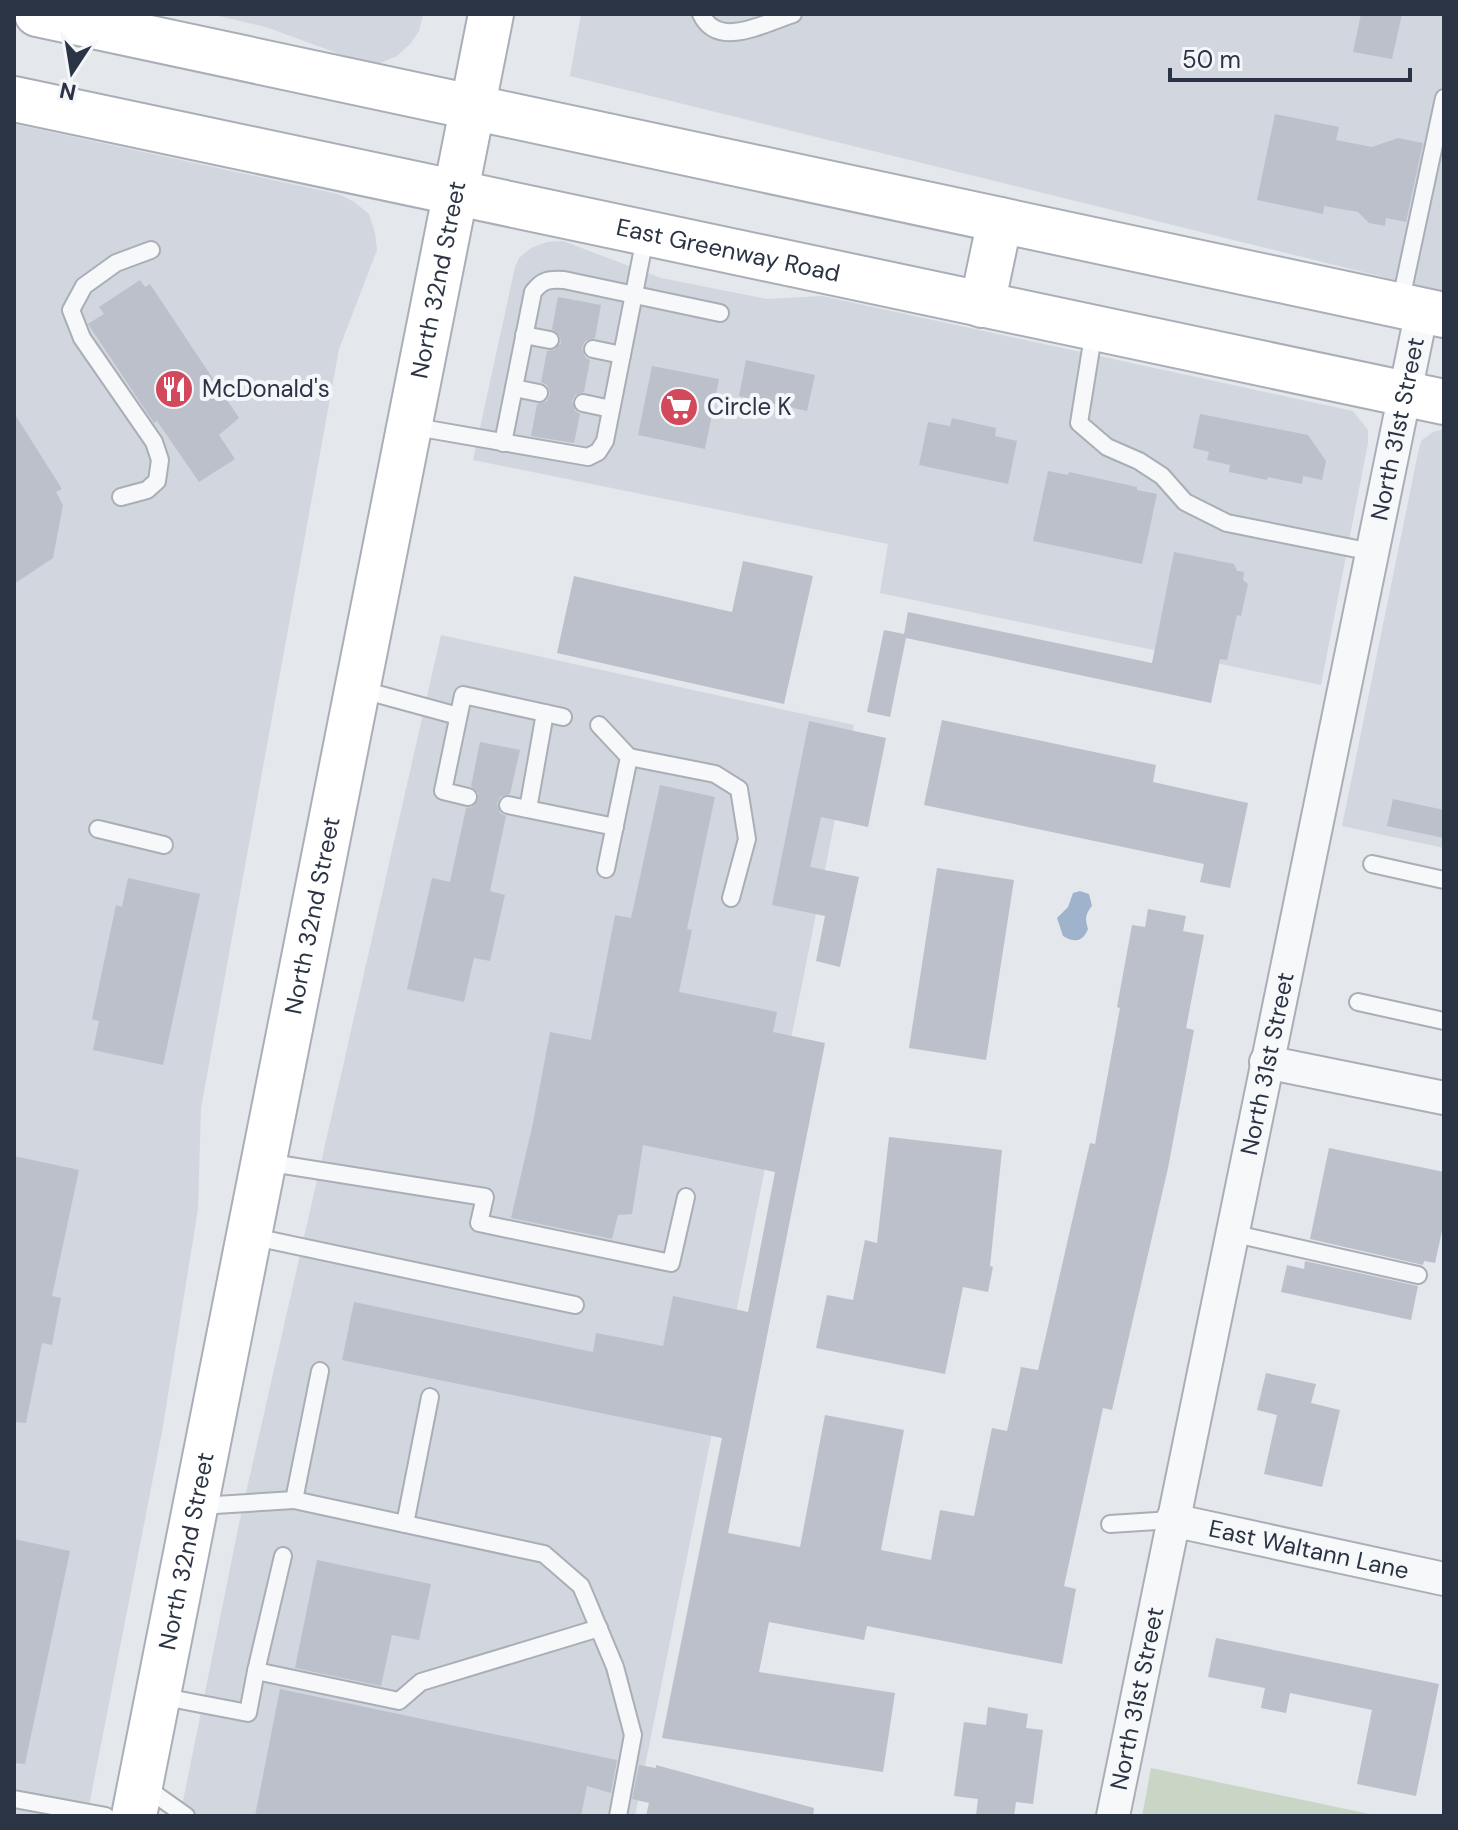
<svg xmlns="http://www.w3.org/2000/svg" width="1458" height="1830" viewBox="0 0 1458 1830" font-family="'DM Sans',sans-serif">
	<rect width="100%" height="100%" fill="#e4e7ec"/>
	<g fill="#d2d6de">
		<polygon points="210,14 423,14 419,31 411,43 397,56 380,63 364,63 266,27"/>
		<polygon points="581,14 1444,14 1444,292 570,76"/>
		<polygon points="14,124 338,194 353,201 369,214 375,233 377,250 339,349 201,1108 198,1209 162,1432 87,1816 14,1816"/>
		<polygon points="563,241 661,278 767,299 822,296 1353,411 1368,430 1368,443 1321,685 880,593 888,544 473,460 515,267 519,258 531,248 547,242"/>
		<polygon points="1444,429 1444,848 1342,826 1417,458 1421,441 1433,432"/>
		<polygon points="441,635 854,725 635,1816 180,1816 240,1519"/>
	</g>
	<polygon fill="#c9d6c5" points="1151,1768 1379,1816 1142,1816"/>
	<path fill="#9fb4cc" d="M1080 891 1089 894 1092 906C1085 915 1085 918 1088 929 1083 942 1074 943 1063 936L1057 918 1068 907 1073 893Z"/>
	<g fill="#bbc0ca">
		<polygon points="1361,14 1402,14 1392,59 1353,52"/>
		<polygon points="1275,114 1339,127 1336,140 1372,147 1398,138 1423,143 1406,222 1386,218 1385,226 1369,223 1358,212 1324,206 1323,214 1257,200"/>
		<polygon points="140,280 145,287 150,284 239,418 219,435 235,459 199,482 157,421 154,423 88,324 104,314 99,307"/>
		<polygon points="558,297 601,305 595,338 585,341 582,348 585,357 590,360 584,392 575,395 572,401 575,411 580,414 574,443 531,436 537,404 547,401 550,394 547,385 541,382 547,351 554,350 561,343 560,336 552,329"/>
		<polygon points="746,360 815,375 807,411 739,396"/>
		<polygon points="652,366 719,379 705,449 638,435"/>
		<polygon points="14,413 62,489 56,492 63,505 53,558 14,584"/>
		<polygon points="1200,414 1308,435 1326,461 1322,480 1303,476 1302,484 1268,477 1267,480 1229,472 1230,465 1207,460 1209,452 1193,448"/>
		<polygon points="952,418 996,428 995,436 1017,441 1008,484 919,465 928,422 950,426"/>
		<polygon points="1048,471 1068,475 1069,472 1137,487 1137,490 1157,494 1142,564 1033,541"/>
		<polygon points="1174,552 1234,564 1237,571 1244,572 1243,580 1248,584 1241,616 1237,615 1227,660 1220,659 1211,703 906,638 890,717 867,712 884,630 904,634 908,612 1152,663"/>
		<polygon points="743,561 813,576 784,704 557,653 574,576 732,612"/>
		<polygon points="942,720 1156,765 1153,782 1248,803 1230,888 1200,882 1204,864 924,805"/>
		<polygon points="809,721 886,738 868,827 821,817 810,867 859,877 840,967 816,961 825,916 772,905"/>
		<polygon points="480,742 520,750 510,794 500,797 497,804 500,813 506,816 490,891 505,895 490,961 474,958 464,1002 407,989 432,878 450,882 466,808 472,807 478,800 478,793 471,786"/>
		<polygon points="660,785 715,797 687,929 692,930 679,992 777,1012 773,1032 825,1043 728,1533 800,1547 825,1415 904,1430 881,1550 931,1560 940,1510 974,1516 992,1428 1007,1431 1021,1367 1038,1370 1090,1143 1095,1144 1120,1008 1117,1007 1132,925 1145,927 1148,909 1186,916 1183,931 1204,935 1186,1028 1194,1030 1168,1168 1112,1410 1103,1408 1064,1586 1076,1589 1062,1664 867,1626 864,1640 769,1622 759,1672 895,1693 883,1772 662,1738 722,1438 342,1360 354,1302 593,1352 596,1333 663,1346 673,1296 748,1312 775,1172 643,1145 632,1214 618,1215 612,1239 511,1218 533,1123 550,1032 591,1040 615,915 631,918"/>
		<polygon points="1393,799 1444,810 1444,838 1387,826"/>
		<polygon points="937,868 1014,880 986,1060 909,1048"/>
		<polygon points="128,878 200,894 163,1065 93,1050 99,1021 92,1019 116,905 122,907"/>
		<polygon points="889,1137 1002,1150 990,1266 993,1267 988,1292 963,1287 945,1374 816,1348 827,1295 853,1300 865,1240 877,1243"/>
		<polygon points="1329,1148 1444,1172 1444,1222 1435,1263 1424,1261 1423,1265 1310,1239"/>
		<polygon points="14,1156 79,1170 52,1296 61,1298 52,1345 42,1343 26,1423 14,1422"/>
		<polygon points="1305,1261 1418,1286 1411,1320 1281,1292 1287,1265 1304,1269"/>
		<polygon points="1266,1373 1316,1384 1311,1403 1340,1410 1322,1487 1264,1474 1277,1415 1257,1410"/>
		<polygon points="14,1539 70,1551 25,1764 14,1763"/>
		<polygon points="317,1560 431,1584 419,1640 392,1635 381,1686 295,1668"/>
		<polygon points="1216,1638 1439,1684 1416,1796 1357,1784 1372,1710 1290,1693 1286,1713 1261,1708 1265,1688 1208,1677"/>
		<polygon points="280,1689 617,1760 611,1793 587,1786 581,1816 255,1816"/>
		<polygon points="988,1707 1028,1714 1026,1728 1043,1730 1033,1804 1016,1802 1014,1816 976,1816 978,1799 954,1796 964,1722 986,1725"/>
		<polygon points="639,1765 656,1768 656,1765 814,1808 813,1816 646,1816 649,1803 632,1799"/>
	</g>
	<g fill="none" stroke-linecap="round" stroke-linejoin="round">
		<g stroke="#a9aeb7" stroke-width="20">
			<g id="lane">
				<path d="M701 14C718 50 764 23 793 14"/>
				<polyline points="1400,304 1444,98"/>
				<polyline points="1094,330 1079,423 1107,447 1139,461 1162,476 1185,502 1227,523 1372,552"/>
				<polyline points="524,335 550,340"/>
				<polyline points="593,349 622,355"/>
				<polyline points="514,388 539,393"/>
				<polyline points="583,403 611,409"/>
				<polyline points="410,426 588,457 598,452 605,441 646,233"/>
				<path d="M503 443 533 292C542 280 549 279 564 280L720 313"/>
				<polyline points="121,497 147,490 157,481 160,460 154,442 82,338 71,310 84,286 116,263 151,250"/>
				<polyline points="359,689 458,716"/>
				<polyline points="599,725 629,757 606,869"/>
				<polyline points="629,757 715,774 739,789 747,839 731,898"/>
				<polyline points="468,797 443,791 463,695 563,717"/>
				<polyline points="508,805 615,827"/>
				<polyline points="528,809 545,713"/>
				<polyline points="98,829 164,845"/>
				<polyline points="1372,864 1444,880"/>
				<polyline points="1358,1002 1444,1021"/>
				<polyline points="265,1162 485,1197 479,1223 671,1263 686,1197"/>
				<polyline points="1231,1233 1418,1275"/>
				<polyline points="250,1236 575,1305"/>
				<polyline points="294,1500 544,1554 581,1586 615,1667 633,1735 618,1816"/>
				<polyline points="199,1506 294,1500 320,1371"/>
				<polyline points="405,1524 430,1397"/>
				<polyline points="1110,1524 1172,1520"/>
				<polyline points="256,1671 283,1556"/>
				<polyline points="159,1696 248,1713 256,1671 399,1701 421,1682 599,1628"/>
				<polyline points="145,1787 186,1816"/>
				<polyline points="14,1799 106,1816"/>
			</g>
		</g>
		<g stroke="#a9aeb7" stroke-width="36">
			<g id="street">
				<polyline points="1266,1062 1444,1098"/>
				<path id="s1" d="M1172 1520 1444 1579"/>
				<path id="s2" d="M1113 1816 1422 310"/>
			</g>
		</g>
		<g stroke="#a9aeb7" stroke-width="48">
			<g id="secondary">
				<polyline points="37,14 1444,315"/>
				<path id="s3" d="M14 99 1444 402"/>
				<polyline points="982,305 1000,220"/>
				<path id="s4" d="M134 1816 491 14"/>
			</g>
		</g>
		<use href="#lane" stroke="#f7f8fa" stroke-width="16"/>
		<use href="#street" stroke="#f7f8fa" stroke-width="32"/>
		<use href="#secondary" stroke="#fff" stroke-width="44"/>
	</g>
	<defs>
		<g id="restaurant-disc" transform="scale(2)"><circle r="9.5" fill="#d1495b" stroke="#f4f6f9"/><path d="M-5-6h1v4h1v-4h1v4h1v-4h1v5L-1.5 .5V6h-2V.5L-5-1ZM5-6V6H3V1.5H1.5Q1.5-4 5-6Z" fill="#fff"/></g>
		<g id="supermarket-disc" transform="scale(2)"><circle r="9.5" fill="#d1495b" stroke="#f4f6f9"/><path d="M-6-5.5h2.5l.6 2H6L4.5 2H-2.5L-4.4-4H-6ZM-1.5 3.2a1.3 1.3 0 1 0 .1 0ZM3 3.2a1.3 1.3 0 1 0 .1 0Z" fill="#fff"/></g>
	</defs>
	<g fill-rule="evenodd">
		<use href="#restaurant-disc" x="174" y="389"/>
		<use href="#supermarket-disc" x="679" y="407"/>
	</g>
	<g text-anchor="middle" stroke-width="8" stroke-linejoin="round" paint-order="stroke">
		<g font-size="24" fill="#2b3445" stroke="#f4f6f9">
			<text dy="8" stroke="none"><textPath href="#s3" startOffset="730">East Greenway Road</textPath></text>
			<text dy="8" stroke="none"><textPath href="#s4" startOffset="1566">North 32nd Street</textPath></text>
			<text dy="8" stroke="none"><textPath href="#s2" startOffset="1416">North 31st Street</textPath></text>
			<text dy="8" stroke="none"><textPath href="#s4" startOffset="918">North 32nd Street</textPath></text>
			<text dy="8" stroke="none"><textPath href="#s2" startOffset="768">North 31st Street</textPath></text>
			<text dy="8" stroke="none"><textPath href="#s1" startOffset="140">East Waltann Lane</textPath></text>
			<text dy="8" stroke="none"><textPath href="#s4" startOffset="270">North 32nd Street</textPath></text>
			<text dy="8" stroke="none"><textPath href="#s2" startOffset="120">North 31st Street</textPath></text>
		</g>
		<g font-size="24" fill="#2b3445" stroke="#f4f6f9" text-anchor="start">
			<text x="202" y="397">McDonald's</text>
			<text x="707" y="415">Circle K</text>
		</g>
	</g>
	<rect width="1458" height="1830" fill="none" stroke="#2b3445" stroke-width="32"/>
	<g transform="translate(72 72) rotate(192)" stroke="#f4f6f9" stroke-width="6" paint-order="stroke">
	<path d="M0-6L14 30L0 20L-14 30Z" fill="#2b3445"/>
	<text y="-12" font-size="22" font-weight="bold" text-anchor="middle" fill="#2b3445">N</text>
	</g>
	<path d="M1170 68v12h240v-12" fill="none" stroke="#2b3445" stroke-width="4"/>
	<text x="1182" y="68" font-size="24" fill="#2b3445" stroke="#f4f6f9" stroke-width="6" paint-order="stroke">50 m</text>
</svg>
